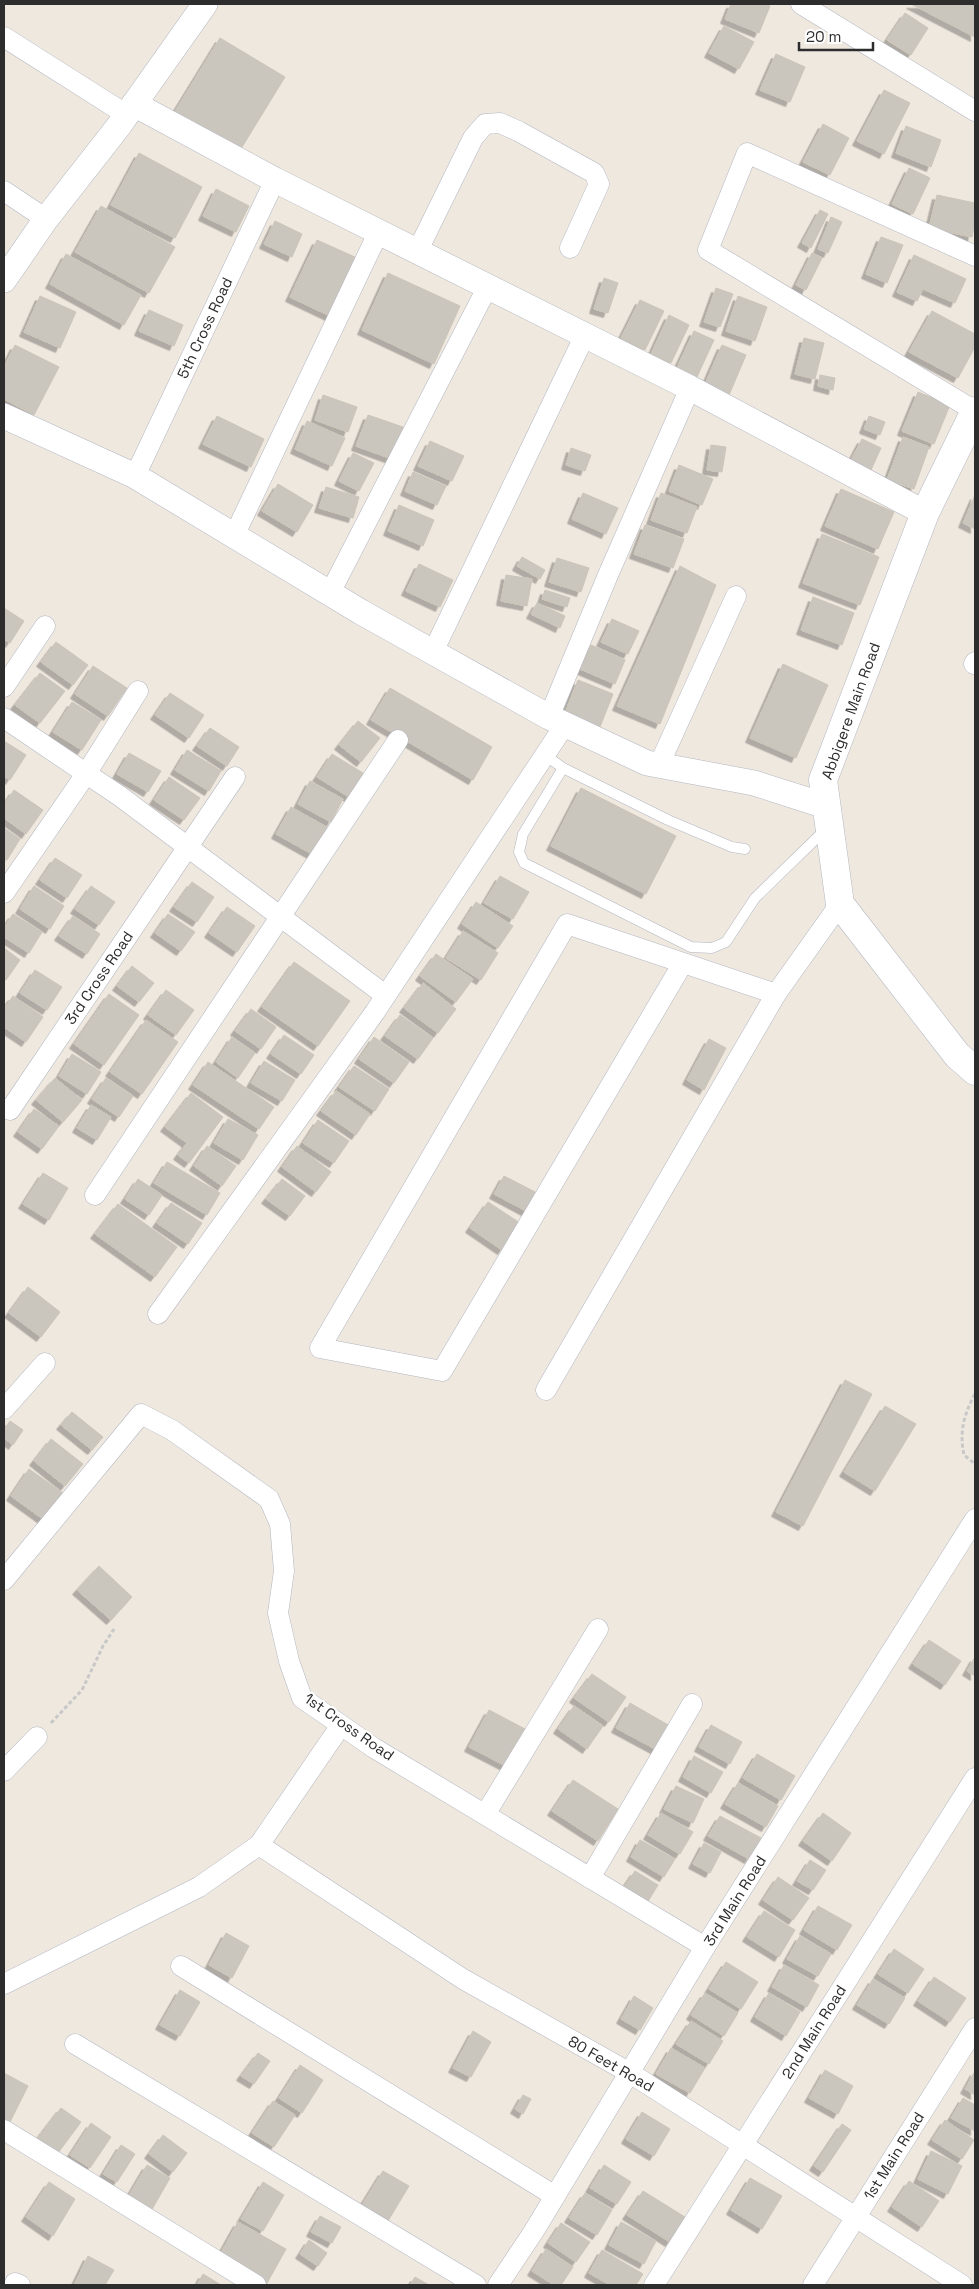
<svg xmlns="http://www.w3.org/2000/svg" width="979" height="2289" viewBox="0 0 979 2289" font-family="'Space Grotesk',sans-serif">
	<defs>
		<filter id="shadow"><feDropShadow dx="-4.5" dy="4.5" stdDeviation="0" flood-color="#0004"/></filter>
	</defs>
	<rect width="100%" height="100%" fill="#efe8df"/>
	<g fill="#cbc6bd" stroke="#cbc4b8" filter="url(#shadow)">
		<polygon points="731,4 764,4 770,6 759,33 725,19"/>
		<polygon points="911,4 975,4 975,37"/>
		<polygon points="905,13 928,28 911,55 887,40"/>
		<polygon points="724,26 754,42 739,69 709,53"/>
		<polygon points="220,38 285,77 239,152 174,113"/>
		<polygon points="776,54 805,67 790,102 760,90"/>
		<polygon points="884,90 910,103 884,154 857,141"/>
		<polygon points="823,124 849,138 830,175 803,162"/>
		<polygon points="906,126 941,140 931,167 896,153"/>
		<polygon points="139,153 202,187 175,238 111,205"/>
		<polygon points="909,168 930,178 913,214 892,204"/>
		<polygon points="216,189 249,206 236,232 203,216"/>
		<polygon points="937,195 975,203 975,222 972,237 929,228"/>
		<polygon points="101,206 175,247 149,293 75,252"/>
		<polygon points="820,210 828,214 811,248 802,243"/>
		<polygon points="831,217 842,222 828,253 818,249"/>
		<polygon points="275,221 302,234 292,257 264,244"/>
		<polygon points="881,237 903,245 887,283 866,274"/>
		<polygon points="317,240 357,258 330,316 290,297"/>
		<polygon points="812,253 822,258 806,290 796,285"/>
		<polygon points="66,254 141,295 124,325 50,284"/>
		<polygon points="914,255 966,279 955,303 923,289 917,301 897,292"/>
		<polygon points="388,273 460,306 434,364 362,330"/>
		<polygon points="604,278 618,283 608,313 594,309"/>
		<polygon points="716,288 733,294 720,327 704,322"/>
		<polygon points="40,296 76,312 60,348 24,332"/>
		<polygon points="738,296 767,307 755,341 726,331"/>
		<polygon points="640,300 664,311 645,350 621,338"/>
		<polygon points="149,310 183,325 174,346 139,331"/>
		<polygon points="932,311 975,334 975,347 958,378 909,352"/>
		<polygon points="669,315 689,325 671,363 651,354"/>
		<polygon points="694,331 714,340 696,379 676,370"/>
		<polygon points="804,338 824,343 815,379 795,374"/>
		<polygon points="15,345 59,367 34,415 4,399 4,367"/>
		<polygon points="722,345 746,355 729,395 705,384"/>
		<polygon points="820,375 835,378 833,390 818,386"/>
		<polygon points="918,392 950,405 934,444 902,431"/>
		<polygon points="323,395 357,407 348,432 315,420"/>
		<polygon points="368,415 403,427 392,459 356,446"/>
		<polygon points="217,416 264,439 251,467 203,444"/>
		<polygon points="869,416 885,422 880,435 864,429"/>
		<polygon points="307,421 345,438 332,466 295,449"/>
		<polygon points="903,437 929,447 914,489 887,480"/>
		<polygon points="862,439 881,448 871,470 851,460"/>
		<polygon points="430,441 464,456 452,481 418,466"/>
		<polygon points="711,445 726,447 722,472 707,470"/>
		<polygon points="571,448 591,455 585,471 566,465"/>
		<polygon points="353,453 374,463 359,491 339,481"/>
		<polygon points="679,465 713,479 702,505 669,491"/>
		<polygon points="413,472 446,486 437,505 405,491"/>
		<polygon points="278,484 313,505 297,532 262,511"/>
		<polygon points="326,487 359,497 353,518 319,508"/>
		<polygon points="841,489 894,512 878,549 825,526"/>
		<polygon points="583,493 618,508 606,534 572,519"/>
		<polygon points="661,493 697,507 687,533 651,520"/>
		<polygon points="975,495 975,529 963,523"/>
		<polygon points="399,505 434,520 423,546 388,531"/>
		<polygon points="645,525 684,539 673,568 634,554"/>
		<polygon points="822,534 879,557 860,605 803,583"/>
		<polygon points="522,557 545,570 540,579 517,566"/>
		<polygon points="557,558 589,568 581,592 549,582"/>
		<polygon points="419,564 453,580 440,607 406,591"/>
		<polygon points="680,566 716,585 660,724 617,706"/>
		<polygon points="506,575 532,579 527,606 501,601"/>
		<polygon points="545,590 570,598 567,607 542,599"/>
		<polygon points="813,597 854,613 842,645 801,630"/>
		<polygon points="537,603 565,616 560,628 531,614"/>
		<polygon points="4,608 24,621 10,643 4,639"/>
		<polygon points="612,619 639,631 628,654 601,642"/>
		<polygon points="56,642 88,665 73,685 41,662"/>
		<polygon points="591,645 625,660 615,684 580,669"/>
		<polygon points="783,664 828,685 796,758 750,738"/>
		<polygon points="93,666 127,688 108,716 75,694"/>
		<polygon points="40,673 65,691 40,723 15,705"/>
		<polygon points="578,680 613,694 600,727 565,713"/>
		<polygon points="390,688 492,747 473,780 371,720"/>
		<polygon points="170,693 204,715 189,738 155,715"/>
		<polygon points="72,702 101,720 82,750 53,732"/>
		<polygon points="358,721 380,738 361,762 339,745"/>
		<polygon points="210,728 239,747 227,766 197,746"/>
		<polygon points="4,741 26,755 10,780 4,776"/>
		<polygon points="187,750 221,771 209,791 175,770"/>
		<polygon points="129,753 161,771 148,792 117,774"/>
		<polygon points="332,754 363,773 349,797 317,777"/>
		<polygon points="169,777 200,798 184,820 154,800"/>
		<polygon points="310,781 343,799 331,822 298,804"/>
		<polygon points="581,788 676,836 646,894 551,846"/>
		<polygon points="14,790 43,810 26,834 4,818 4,805"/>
		<polygon points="291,807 328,828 312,854 276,834"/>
		<polygon points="4,828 20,839 7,860 4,858"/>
		<polygon points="55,858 82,875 67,898 40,880"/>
		<polygon points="500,876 529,892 513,919 484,903"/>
		<polygon points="192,882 214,897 197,922 174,907"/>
		<polygon points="34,886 64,906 50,929 20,909"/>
		<polygon points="91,886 115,902 99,925 75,909"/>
		<polygon points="476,902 513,926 498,948 462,924"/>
		<polygon points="227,907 255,926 237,952 209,933"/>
		<polygon points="13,914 42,932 29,953 4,937 4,928"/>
		<polygon points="168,914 195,932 181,951 155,933"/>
		<polygon points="73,916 100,934 87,954 59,936"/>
		<polygon points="463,931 498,953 481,980 446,958"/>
		<polygon points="4,948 20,960 6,980 4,979"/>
		<polygon points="436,954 473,979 456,1002 420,976"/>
		<polygon points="294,962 350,1001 318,1046 262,1007"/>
		<polygon points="132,966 154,983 139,1002 117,986"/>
		<polygon points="35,970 62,987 47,1010 20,993"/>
		<polygon points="423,983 456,1009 438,1033 404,1008"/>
		<polygon points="166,990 194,1010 176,1035 148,1015"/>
		<polygon points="109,994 139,1015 104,1065 74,1044"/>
		<polygon points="13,996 43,1017 26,1042 4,1027 4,1009"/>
		<polygon points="251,1009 276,1027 261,1049 235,1031"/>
		<polygon points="400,1015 433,1038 418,1059 385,1036"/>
		<polygon points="146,1020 178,1042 142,1094 110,1072"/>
		<polygon points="284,1035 314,1055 301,1074 271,1054"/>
		<polygon points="232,1037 255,1053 238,1078 216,1062"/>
		<polygon points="374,1037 409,1062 394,1083 359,1059"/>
		<polygon points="709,1039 726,1048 704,1090 687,1080"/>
		<polygon points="72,1054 101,1072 87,1094 59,1076"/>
		<polygon points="264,1061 295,1080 282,1101 251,1083"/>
		<polygon points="208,1062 274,1107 259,1129 193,1085"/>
		<polygon points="354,1066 389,1089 375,1111 339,1087"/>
		<polygon points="55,1078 82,1100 63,1122 36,1100"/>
		<polygon points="106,1078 133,1096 119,1117 92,1099"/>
		<polygon points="336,1091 370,1114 356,1135 321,1111"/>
		<polygon points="191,1093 223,1117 189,1163 178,1155 187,1143 165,1127"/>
		<polygon points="91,1105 111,1117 97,1140 77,1128"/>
		<polygon points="34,1109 59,1126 42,1149 18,1132"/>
		<polygon points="228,1119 258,1135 243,1160 214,1143"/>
		<polygon points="318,1120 349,1141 334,1163 303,1143"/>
		<polygon points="207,1146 236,1166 222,1186 194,1166"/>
		<polygon points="297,1146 331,1172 316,1192 282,1167"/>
		<polygon points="167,1162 220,1193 207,1215 154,1183"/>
		<polygon points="43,1173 68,1188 49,1220 23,1204"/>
		<polygon points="504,1176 537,1193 528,1212 494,1194"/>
		<polygon points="138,1179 162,1195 149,1215 125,1199"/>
		<polygon points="282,1179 305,1196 290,1216 266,1199"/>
		<polygon points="488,1202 520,1223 502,1250 470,1228"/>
		<polygon points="171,1203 202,1223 188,1244 157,1223"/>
		<polygon points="118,1204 177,1247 155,1277 95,1234"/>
		<polygon points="28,1287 60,1312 41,1337 9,1313"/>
		<polygon points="845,1380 872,1394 803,1526 776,1512"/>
		<polygon points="885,1406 916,1424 875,1491 844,1472"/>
		<polygon points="72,1412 103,1437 92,1450 61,1425"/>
		<polygon points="10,1421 23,1430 13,1445 4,1438 4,1430"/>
		<polygon points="51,1439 83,1464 65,1486 34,1461"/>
		<polygon points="29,1469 63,1493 43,1519 11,1496"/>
		<polygon points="99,1566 132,1597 111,1620 77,1590"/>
		<polygon points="929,1640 961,1661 945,1685 913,1664"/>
		<polygon points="975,1657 975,1676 967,1671"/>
		<polygon points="592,1674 626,1697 609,1722 574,1698"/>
		<polygon points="630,1703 670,1726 657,1750 616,1728"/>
		<polygon points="574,1706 603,1726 587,1749 558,1729"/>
		<polygon points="489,1710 525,1729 506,1766 469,1747"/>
		<polygon points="711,1725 742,1742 730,1764 699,1747"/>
		<polygon points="757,1754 795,1776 781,1800 743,1778"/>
		<polygon points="694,1756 723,1772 711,1793 683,1777"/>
		<polygon points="573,1780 618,1809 598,1841 552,1811"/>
		<polygon points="738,1783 778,1806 766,1827 725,1804"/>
		<polygon points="676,1786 704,1799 693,1823 664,1809"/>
		<polygon points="661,1813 693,1832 680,1854 648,1835"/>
		<polygon points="823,1813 851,1833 832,1861 803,1841"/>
		<polygon points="720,1816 761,1838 749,1859 708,1836"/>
		<polygon points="640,1840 675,1859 664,1877 631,1857"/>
		<polygon points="704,1843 721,1852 710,1873 693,1864"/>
		<polygon points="810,1860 826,1870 813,1890 797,1881"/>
		<polygon points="635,1871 658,1885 647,1903 623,1889"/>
		<polygon points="778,1877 809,1898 793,1920 763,1900"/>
		<polygon points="818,1906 852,1925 837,1950 804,1930"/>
		<polygon points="764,1911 795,1930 779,1957 747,1937"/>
		<polygon points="226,1933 249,1946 232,1978 209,1965"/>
		<polygon points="800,1936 831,1954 818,1976 787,1959"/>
		<polygon points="894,1949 924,1969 908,1993 878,1974"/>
		<polygon points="726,1962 758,1982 741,2009 709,1989"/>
		<polygon points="784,1965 819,1985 807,2007 772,1987"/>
		<polygon points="934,1977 966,1998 950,2022 918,2001"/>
		<polygon points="873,1979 905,1998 889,2024 857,2005"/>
		<polygon points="180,1990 200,2002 180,2036 160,2025"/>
		<polygon points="705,1993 738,2013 724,2036 691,2015"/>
		<polygon points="769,1993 800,2012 786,2036 755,2017"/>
		<polygon points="634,1996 653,2008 640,2030 621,2019"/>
		<polygon points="691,2021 723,2041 709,2064 676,2044"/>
		<polygon points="473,2031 491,2042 471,2077 453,2068"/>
		<polygon points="671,2048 705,2068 690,2093 656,2074"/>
		<polygon points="258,2053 270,2061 254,2084 241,2076"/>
		<polygon points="300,2065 323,2080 302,2113 279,2098"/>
		<polygon points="825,2070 853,2086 838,2114 809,2098"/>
		<polygon points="975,2071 975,2095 965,2089"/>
		<polygon points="4,2073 28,2086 10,2122 4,2119"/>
		<polygon points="523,2095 531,2099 523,2114 515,2109"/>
		<polygon points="963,2098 975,2105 975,2131 951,2118"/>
		<polygon points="273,2101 295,2115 274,2147 252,2133"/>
		<polygon points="61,2108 81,2122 58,2153 38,2138"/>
		<polygon points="642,2112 670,2129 654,2156 626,2139"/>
		<polygon points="945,2120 974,2140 962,2159 932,2140"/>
		<polygon points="91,2123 111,2137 90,2168 70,2155"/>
		<polygon points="842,2124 851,2130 823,2172 814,2166"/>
		<polygon points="163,2135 187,2153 173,2172 149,2154"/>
		<polygon points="121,2145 135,2154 117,2182 103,2174"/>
		<polygon points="931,2151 962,2166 948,2194 918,2179"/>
		<polygon points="147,2165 170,2178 151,2211 128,2197"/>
		<polygon points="604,2165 631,2182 617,2204 590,2188"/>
		<polygon points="383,2171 409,2186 388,2221 362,2205"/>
		<polygon points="750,2178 782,2196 762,2229 731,2210"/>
		<polygon points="909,2181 939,2201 922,2227 892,2207"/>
		<polygon points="49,2182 75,2199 53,2236 26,2217"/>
		<polygon points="263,2182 284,2195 263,2231 241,2219"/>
		<polygon points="643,2191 685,2217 670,2242 627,2215"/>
		<polygon points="585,2193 612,2210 597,2235 569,2218"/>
		<polygon points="320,2216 341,2227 332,2243 311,2232"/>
		<polygon points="238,2222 286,2249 266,2285 218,2258"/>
		<polygon points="621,2222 656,2241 644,2264 609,2245"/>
		<polygon points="561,2223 590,2242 576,2262 548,2243"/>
		<polygon points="309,2240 327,2253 318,2266 300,2254"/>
		<polygon points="546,2249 573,2267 561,2285 554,2285 532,2271"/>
		<polygon points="602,2250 643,2274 636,2285 610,2285 589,2273"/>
		<polygon points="88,2256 114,2270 105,2285 74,2285"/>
		<polygon points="203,2274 221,2285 197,2285"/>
		<polygon points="415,2277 429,2285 410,2285"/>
	</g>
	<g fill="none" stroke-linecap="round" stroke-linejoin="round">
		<g stroke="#b3b6c1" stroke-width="11">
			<g id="service">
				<polyline points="545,755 563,768 523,834 519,852 524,863 691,947 712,948 726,942 755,898 826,829"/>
				<polyline points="563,768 668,820 732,847 745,849"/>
			</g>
		</g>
		<g stroke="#b3b6c1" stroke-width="21">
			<g id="minor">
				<polyline points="801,4 975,111"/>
				<polyline points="4,37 127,115"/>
				<polyline points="4,191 46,219"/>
				<polyline points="418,250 473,138 485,124 500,123 518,131 594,173 599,184 570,248"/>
				<polyline points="975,256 747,153 708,250 975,411"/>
				<polyline points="135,476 275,180"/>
				<polyline points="234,536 379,231"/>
				<polyline points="330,593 488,286"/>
				<polyline points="433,652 585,335"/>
				<polyline points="974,664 975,662"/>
				<polyline points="4,687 45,626"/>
				<polyline points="549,717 608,575 690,388"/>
				<polyline points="4,718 121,797 385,995"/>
				<polyline points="659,765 736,596"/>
				<polyline points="4,893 86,774 138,691"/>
				<polyline points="683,963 442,1371 320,1348 567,924 776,994"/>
				<polyline points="10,1110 235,777"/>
				<polyline points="95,1195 398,740"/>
				<polyline points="158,1314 375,1012 566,723"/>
				<polyline points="546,1390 776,994 840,904"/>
				<polyline points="4,1409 45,1363"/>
				<polyline points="4,1580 141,1414 172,1430 269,1499 280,1524 284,1571 278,1613 289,1661 302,1698 374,1748 705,1947"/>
				<polyline points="4,1771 37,1737"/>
				<polyline points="486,1813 598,1629"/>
				<polyline points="259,1845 463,1979 630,2073 962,2285"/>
				<polyline points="590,1878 692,1704"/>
				<polyline points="181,1966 555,2196"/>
				<polyline points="4,1984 199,1887 259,1845 335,1734"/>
				<polyline points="75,2044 476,2285"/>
				<polyline points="4,2130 256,2285"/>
				<polyline points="15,2283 20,2285"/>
				<polyline points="498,2285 534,2231 705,1947 975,1519"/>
				<polyline points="654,2285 975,1778"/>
				<polyline points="813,2285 975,2028"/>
			</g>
		</g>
		<g stroke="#b3b6c1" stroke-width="26">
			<g id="tertiary">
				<polyline points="134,104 275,180 690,388 925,513"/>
				<polyline points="4,280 46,219 118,127 205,4"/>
				<polyline points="4,416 135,476 361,612 549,717 647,763 754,783 826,806"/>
			</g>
		</g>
		<g stroke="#b3b6c1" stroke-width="29">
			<polyline id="secondary" points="975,411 925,513 823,780 840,904 957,1055 975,1071"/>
		</g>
		<g stroke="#c8c8c8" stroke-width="3" stroke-dasharray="4 2.5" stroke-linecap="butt">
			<path d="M975 1394C964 1414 959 1432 964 1455L975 1464"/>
			<polyline points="51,1723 82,1690 103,1646 114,1629"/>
		</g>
		<use href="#service" stroke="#fff" stroke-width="10"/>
		<use href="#minor" stroke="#fff" stroke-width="20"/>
		<use href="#tertiary" stroke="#fff" stroke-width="25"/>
		<use href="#secondary" stroke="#fff" stroke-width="28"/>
	</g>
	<g text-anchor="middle" stroke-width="4.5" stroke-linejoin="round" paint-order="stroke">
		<g font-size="15" fill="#2d2d2d" stroke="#fff">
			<text transform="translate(205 328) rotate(-65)" y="5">5th Cross Road</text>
			<text transform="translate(851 711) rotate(-70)" y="5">Abbigere Main Road</text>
			<text transform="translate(99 978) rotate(-56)" y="5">3rd Cross Road</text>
			<text transform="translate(349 1727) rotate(35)" y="5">1st Cross Road</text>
			<text transform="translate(735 1901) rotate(-58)" y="5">3rd Main Road</text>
			<text transform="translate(814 2032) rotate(-58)" y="5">2nd Main Road</text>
			<text transform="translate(611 2064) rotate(30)" y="5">80 Feet Road</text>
			<text transform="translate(894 2156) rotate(-58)" y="5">1st Main Road</text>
		</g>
	</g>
	<rect width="979" height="2289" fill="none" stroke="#2d2d2d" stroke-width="10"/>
	<path d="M799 42v8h74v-8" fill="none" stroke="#2d2d2d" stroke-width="2.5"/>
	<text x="806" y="42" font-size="15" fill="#2d2d2d" stroke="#ffffff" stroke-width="4" paint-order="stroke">20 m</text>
</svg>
